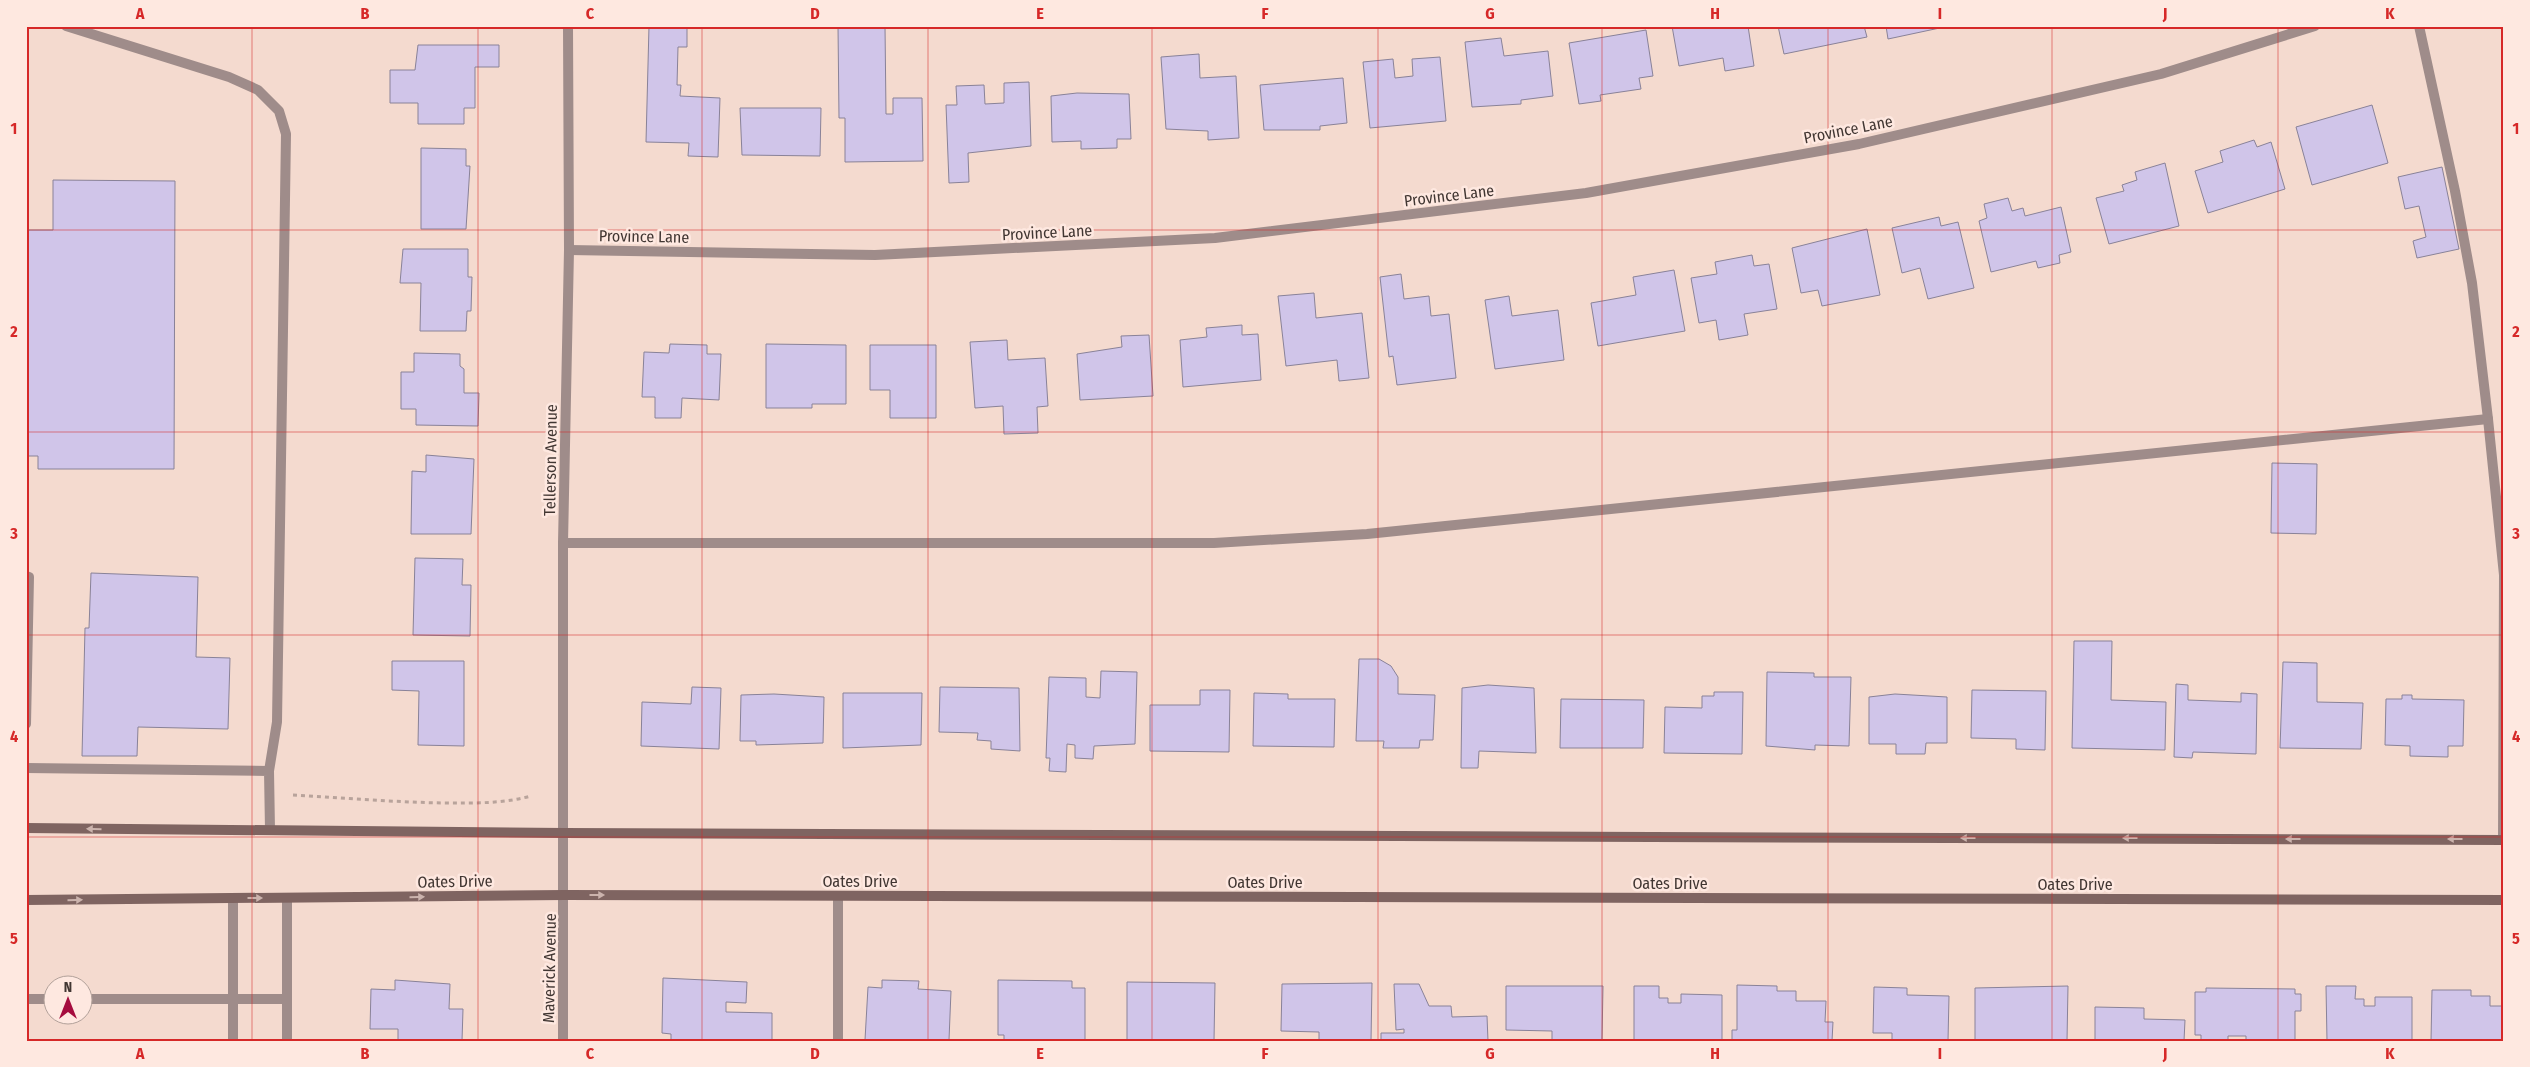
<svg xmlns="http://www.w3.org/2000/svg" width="2530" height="1067" viewBox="0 0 2530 1067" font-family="'Fira Sans Condensed',sans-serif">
	<rect width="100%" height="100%" fill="#f4dacf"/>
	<g fill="#d0c5e9" stroke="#898298">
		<polygon points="649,26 687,26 687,47 678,47 677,85 681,85 680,96 720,98 718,157 688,156 689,143 646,142"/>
		<polygon points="838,26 885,26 886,114 893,114 893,98 922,98 923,161 845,162 845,118 839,118"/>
		<polygon points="1672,26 1748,26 1754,66 1725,71 1723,58 1679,66"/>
		<polygon points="1778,26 1864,26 1867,37 1784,54"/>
		<polygon points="1886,26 1949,26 1888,39"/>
		<polygon points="1646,30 1653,76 1639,78 1641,89 1600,95 1601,101 1579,104 1569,43"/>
		<polygon points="1501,38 1504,56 1548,51 1553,96 1521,100 1521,104 1472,107 1465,42"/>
		<polygon points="418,45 499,45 499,67 475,67 475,108 464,108 464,124 418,124 418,103 390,103 390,70 415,70"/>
		<polygon points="1199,54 1200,78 1236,76 1239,138 1208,140 1208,131 1166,129 1161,57"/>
		<polygon points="1440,57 1446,121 1370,128 1363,62 1393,59 1395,78 1413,76 1412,59"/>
		<polygon points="1343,78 1347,123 1320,126 1320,130 1264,130 1260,85"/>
		<polygon points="1029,82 1031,146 968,153 969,182 949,183 946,105 957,105 956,86 984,85 985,104 1004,103 1004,83"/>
		<polygon points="1077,93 1129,94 1131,139 1117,139 1117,148 1081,149 1081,141 1052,142 1051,96"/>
		<polygon points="2372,105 2388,163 2312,185 2296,127"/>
		<polygon points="740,108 821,108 820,156 742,155"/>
		<polygon points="2254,140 2257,147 2271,142 2285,189 2208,213 2195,171 2223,162 2220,151"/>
		<polygon points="421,148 466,149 466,166 470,166 466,229 421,229"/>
		<polygon points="2165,163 2179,226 2109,244 2096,198 2124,191 2122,185 2137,180 2135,172"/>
		<polygon points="2442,167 2459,249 2417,258 2413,241 2426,237 2419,206 2405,209 2398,177"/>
		<polygon points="53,180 175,181 174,469 38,469 38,456 26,456 26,230 53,230"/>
		<polygon points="2008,198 2012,211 2023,208 2025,216 2061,207 2071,252 2059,255 2060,263 2038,268 2036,261 1991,272 1979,221 1987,218 1984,204"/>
		<polygon points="1939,217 1941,226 1958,222 1974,288 1928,299 1920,268 1902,273 1892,228"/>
		<polygon points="1867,229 1880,295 1822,306 1818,290 1801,293 1792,248"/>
		<polygon points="403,249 468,249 468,277 472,277 471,311 467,311 466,331 420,331 421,283 400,283"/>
		<polygon points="1752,255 1754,266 1769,264 1777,309 1744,314 1748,335 1719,340 1716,320 1699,323 1691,278 1717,274 1715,262"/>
		<polygon points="1674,270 1685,331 1598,346 1591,303 1636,295 1633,277"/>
		<polygon points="1401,274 1404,299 1429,296 1431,316 1449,314 1456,378 1397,385 1393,356 1389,357 1380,277"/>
		<polygon points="1314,293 1316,318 1362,313 1369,378 1339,381 1337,360 1286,366 1278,296"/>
		<polygon points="1509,296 1512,316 1558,310 1564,360 1495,369 1485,300"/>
		<polygon points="1242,325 1242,335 1258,334 1261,380 1183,387 1180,340 1207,337 1206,328"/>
		<polygon points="1149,335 1153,396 1080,400 1077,354 1122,347 1121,336"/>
		<polygon points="1007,340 1008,360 1045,358 1048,406 1037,407 1038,433 1004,434 1003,406 975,408 970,342"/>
		<polygon points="670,344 707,345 707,354 721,354 719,400 682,398 681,418 655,418 655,397 642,397 644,352 669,353"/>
		<polygon points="766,344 846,345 846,404 812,404 812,408 766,408"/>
		<polygon points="870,345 936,345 936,418 890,418 890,390 870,390"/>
		<polygon points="414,353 460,354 460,366 464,369 464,393 479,393 478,426 416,425 416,409 401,409 401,372 414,372"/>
		<polygon points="426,455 474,459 471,534 411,534 412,471 426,472"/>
		<polygon points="2272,463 2317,464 2316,534 2271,533"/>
		<polygon points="415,558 463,559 462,585 471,585 470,636 413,635"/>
		<polygon points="91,573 198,577 196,657 230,658 228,729 138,727 137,756 82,756 85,628 89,628"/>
		<polygon points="2074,641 2112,641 2111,700 2166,702 2165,750 2072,748"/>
		<polygon points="1359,659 1379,659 1391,666 1398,677 1398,694 1435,695 1433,740 1420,740 1419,748 1383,748 1384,741 1356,741"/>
		<polygon points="392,661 464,661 464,746 418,745 419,691 392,690"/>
		<polygon points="2283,662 2317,663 2317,702 2363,703 2361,749 2280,748"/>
		<polygon points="1101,671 1137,672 1135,744 1094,746 1093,759 1075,758 1075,745 1067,744 1066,772 1049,771 1050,758 1046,758 1049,677 1086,678 1086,697 1100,698"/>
		<polygon points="1767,672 1814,673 1814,677 1851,677 1849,746 1815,745 1815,750 1766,746"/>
		<polygon points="2176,684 2188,685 2188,700 2241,702 2241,693 2257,694 2256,754 2193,752 2192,758 2174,757"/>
		<polygon points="1488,685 1534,688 1536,753 1479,751 1478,768 1461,768 1462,688"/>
		<polygon points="692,687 721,688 719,749 641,746 642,702 691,704"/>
		<polygon points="940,687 1019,688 1020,751 991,749 991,741 977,740 978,733 939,732"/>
		<polygon points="1200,690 1230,690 1229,752 1150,751 1150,705 1200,705"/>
		<polygon points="1972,690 2046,691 2045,750 2016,749 2016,739 1971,738"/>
		<polygon points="1714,692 1743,692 1742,754 1664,753 1665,707 1702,708 1702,696 1714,696"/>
		<polygon points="843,693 922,693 921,745 843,748"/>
		<polygon points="1254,693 1288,694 1288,699 1335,699 1334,747 1253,746"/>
		<polygon points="774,694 824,697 823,743 756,745 756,741 740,741 741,695"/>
		<polygon points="1895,694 1947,697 1947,743 1926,743 1925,754 1896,754 1896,744 1869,744 1869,697"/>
		<polygon points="2402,695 2412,695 2412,699 2464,700 2463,746 2448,746 2448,757 2410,756 2410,746 2385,745 2386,699 2402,699"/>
		<polygon points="1561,699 1644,700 1643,748 1560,748"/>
		<polygon points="663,978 747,982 746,1003 726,1002 726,1012 772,1013 772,1041 671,1041 671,1034 662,1033"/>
		<polygon points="395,980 450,984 449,1009 463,1009 462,1041 398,1041 398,1029 370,1029 371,989 395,990"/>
		<polygon points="882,980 919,981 918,989 951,991 949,1040 861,1041 865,1040 868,987 882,988"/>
		<polygon points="998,980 1072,981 1072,988 1085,988 1085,1041 1004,1041 1004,1035 998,1035"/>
		<polygon points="1127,982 1215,983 1214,1041 1127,1041"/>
		<polygon points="1372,983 1371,1041 1319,1041 1319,1032 1281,1031 1282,984"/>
		<polygon points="1394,984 1419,984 1429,1006 1451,1006 1452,1017 1487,1016 1488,1041 1381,1041 1381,1033 1404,1033 1404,1029 1396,1030"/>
		<polygon points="1737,985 1777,986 1777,991 1796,991 1796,1001 1826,1001 1825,1022 1833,1022 1832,1041 1732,1041 1732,1030 1737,1030"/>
		<polygon points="1506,986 1603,986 1602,1041 1552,1041 1552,1031 1506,1030"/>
		<polygon points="1634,986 1659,986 1659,998 1668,998 1668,1003 1681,1003 1681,994 1722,995 1722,1041 1634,1041"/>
		<polygon points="2068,986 2067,1041 1975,1040 1975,988"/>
		<polygon points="2326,986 2356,986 2355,999 2364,999 2364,1006 2375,1006 2375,997 2412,997 2412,1041 2327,1041"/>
		<polygon points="1874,987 1907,988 1907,995 1949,996 1948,1041 1892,1041 1892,1033 1873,1033"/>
		<polygon points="2206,988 2295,989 2295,994 2301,994 2301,1011 2295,1011 2295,1041 2246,1041 2246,1036 2228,1036 2228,1041 2201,1041 2201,1035 2195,1035 2195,992 2206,992"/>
		<polygon points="2432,990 2471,990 2471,996 2490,996 2490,1006 2504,1006 2504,1041 2431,1041"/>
		<polygon points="2095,1007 2144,1008 2144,1019 2185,1020 2184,1041 2095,1041"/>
	</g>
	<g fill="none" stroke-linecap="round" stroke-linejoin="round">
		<path stroke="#b8a39b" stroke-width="3" stroke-dasharray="4 4" stroke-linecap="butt" d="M293 795C343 798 393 802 443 803 474 803 501 804 531 796"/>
		<g stroke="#9f8c8a" stroke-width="10">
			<polyline points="66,26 229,77 258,90 279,111 286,134 277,722 269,771"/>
			<polyline points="2419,26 2455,191 2472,283 2488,419 2504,575 2503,840"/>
			<polyline points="563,543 1214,543 1367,534 2488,419"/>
			<polyline points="26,576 29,577 26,724"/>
			<polyline points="26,768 269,771 270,830"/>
			<polyline points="26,999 52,999"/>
			<polyline points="82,999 287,999"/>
			<polyline points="233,1041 233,898"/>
			<polyline points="287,1041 287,898"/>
			<polyline points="838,1041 838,896"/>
		</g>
		<g stroke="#9f8c8a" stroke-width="10">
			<polyline points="569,250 875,255 1215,238 1586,193 1859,144 2161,74 2315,26"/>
			<polyline points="563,1041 563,543 569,250 568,26"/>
		</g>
		<g stroke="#7f6461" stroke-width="10">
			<polyline points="26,828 564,833 2504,840"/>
			<polyline points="26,900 565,895 2504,900"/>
		</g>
	</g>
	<defs><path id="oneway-solid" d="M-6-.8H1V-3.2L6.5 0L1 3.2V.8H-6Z" transform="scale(1.25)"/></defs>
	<g fill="#cbb3ad">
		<use href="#oneway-solid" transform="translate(94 829) rotate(-179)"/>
		<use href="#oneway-solid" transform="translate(1968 838) rotate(-180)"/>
		<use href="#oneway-solid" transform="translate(2130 838) rotate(-180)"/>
		<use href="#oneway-solid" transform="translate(2293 839) rotate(-180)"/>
		<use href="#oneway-solid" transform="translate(2455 839) rotate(-180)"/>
		<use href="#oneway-solid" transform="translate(597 895)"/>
		<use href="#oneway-solid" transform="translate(417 897) rotate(-1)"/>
		<use href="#oneway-solid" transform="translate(255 898)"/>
		<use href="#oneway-solid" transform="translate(75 900) rotate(-1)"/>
	</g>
	<path fill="none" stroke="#d62828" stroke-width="1" stroke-opacity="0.55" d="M252 26V1041M478 26V1041M702 26V1041M928 26V1041M1152 26V1041M1378 26V1041M1602 26V1041M1828 26V1041M2052 26V1041M2278 26V1041M26 230H2504M26 432H2504M26 635H2504M26 837H2504"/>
	<g text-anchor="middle" stroke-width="5" stroke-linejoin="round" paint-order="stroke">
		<g font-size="16" fill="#413632" stroke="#fee8e0">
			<text transform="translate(1848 129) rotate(-11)" y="6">Province Lane</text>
			<text transform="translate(1449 195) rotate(-7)" y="6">Province Lane</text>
			<text transform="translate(1047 232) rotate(-3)" y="6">Province Lane</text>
			<text transform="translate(644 236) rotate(1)" y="6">Province Lane</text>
			<text transform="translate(550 460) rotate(-89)" y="6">Tellerson Avenue</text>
			<text transform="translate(455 881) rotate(-1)" y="6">Oates Drive</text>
			<text x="860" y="887">Oates Drive</text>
			<text x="1265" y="888">Oates Drive</text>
			<text x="1670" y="889">Oates Drive</text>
			<text x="2075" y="890">Oates Drive</text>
			<text transform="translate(549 968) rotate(-89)" y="6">Maverick Avenue</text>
		</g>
	</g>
	<rect width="2530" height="1067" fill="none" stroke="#fee8e0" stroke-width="55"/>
	<g transform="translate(68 1000)"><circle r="24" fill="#fee8e0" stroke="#b2a19a"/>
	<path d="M0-4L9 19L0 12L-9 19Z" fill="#a50c3e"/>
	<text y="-8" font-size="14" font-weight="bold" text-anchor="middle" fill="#413632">N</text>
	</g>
	<rect x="28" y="28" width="2474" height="1012" fill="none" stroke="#d62828" stroke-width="2"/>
	<g font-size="16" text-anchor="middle" font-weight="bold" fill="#d62828">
		<text x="140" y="19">A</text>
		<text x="365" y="19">B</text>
		<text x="590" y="19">C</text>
		<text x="815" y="19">D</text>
		<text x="1040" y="19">E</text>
		<text x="1265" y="19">F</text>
		<text x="1490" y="19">G</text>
		<text x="1715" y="19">H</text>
		<text x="1940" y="19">I</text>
		<text x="2165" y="19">J</text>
		<text x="2390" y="19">K</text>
		<text x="14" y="134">1</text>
		<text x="2516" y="134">1</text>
		<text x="14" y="337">2</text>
		<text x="2516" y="337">2</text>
		<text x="14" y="539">3</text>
		<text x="2516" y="539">3</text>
		<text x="14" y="742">4</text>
		<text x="2516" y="742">4</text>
		<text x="14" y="944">5</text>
		<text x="2516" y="944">5</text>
		<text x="140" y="1059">A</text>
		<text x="365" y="1059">B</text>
		<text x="590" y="1059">C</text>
		<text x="815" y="1059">D</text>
		<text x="1040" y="1059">E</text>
		<text x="1265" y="1059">F</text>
		<text x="1490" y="1059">G</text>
		<text x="1715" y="1059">H</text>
		<text x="1940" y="1059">I</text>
		<text x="2165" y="1059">J</text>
		<text x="2390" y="1059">K</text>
	</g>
</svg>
